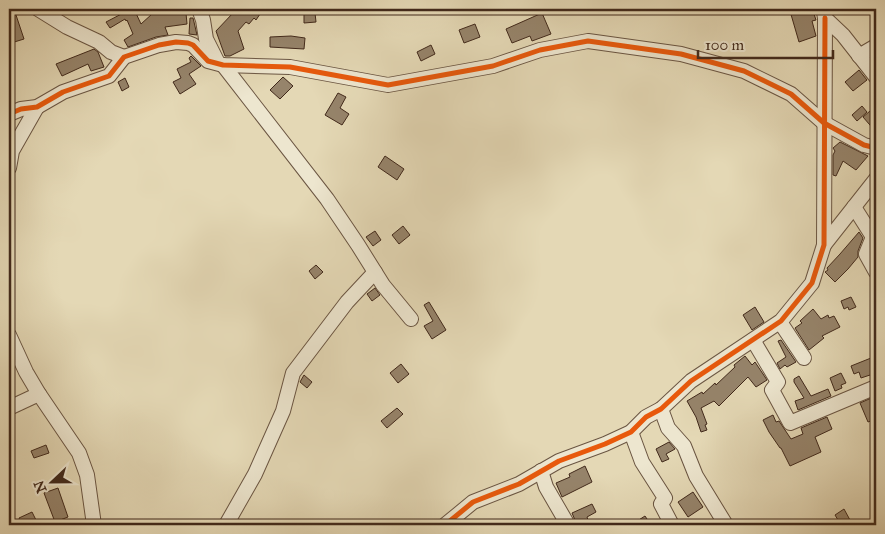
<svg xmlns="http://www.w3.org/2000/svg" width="885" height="534" viewBox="0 0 885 534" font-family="'IM FELL Great Primer',serif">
	<rect width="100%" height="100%" fill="#e4d8b5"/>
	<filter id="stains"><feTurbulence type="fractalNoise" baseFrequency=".004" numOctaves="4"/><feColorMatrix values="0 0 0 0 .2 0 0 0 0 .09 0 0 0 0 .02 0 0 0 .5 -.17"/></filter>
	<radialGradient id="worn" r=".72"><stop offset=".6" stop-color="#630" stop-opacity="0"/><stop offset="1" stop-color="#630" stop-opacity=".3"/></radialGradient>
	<g fill="#96846b" stroke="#41291b">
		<polygon points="9,9 14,9 24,39 11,43 9,37"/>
		<polygon points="131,9 134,9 141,24 152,14 186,13 187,24 165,27 168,35 156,37 128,47 124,40 133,34 127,20 126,21 125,19 110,28 106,22"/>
		<polygon points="230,9 254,9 260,14 256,20 254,18 249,24 246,22 238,31 244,49 230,56 225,56 216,31 233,13"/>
		<polygon points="796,9 808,9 809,13 813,11 816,20 812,21 816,36 799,42 790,11"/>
		<polygon points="315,13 316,22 304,23 304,14"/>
		<polygon points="542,13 551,34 532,41 530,36 512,43 506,29"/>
		<polygon points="190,18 193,18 194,22 197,35 189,34"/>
		<polygon points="475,24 480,37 464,43 459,30"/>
		<polygon points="291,36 305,38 304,49 270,47 270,37"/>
		<polygon points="431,45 435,54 421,61 417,52"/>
		<polygon points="94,49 98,52 104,67 91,71 88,64 62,76 56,64"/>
		<polygon points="191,56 201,66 189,74 196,84 180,94 173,82 181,78 177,69 191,62 189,58"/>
		<polygon points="859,70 867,80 853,91 845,82"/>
		<polygon points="283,77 293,86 280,99 270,90"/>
		<polygon points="125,78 129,87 122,91 118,82"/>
		<polygon points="338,93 346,97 340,108 349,114 342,125 325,115"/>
		<polygon points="862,106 867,112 857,121 852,115"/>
		<polygon points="870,111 876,119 876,132 863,117"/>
		<polygon points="840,142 868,156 856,170 843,161 836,176 833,175 833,155 835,151 833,148"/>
		<polygon points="385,156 404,169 397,180 378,167"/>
		<polygon points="403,226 410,235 399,244 392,235"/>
		<polygon points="375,231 381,240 373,246 366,237"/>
		<polygon points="859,232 863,238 858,251 858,257 848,269 835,282 825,272 828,270 827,268 840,254"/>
		<polygon points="316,265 323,272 315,279 309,271"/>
		<polygon points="375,288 380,295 372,301 367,294"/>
		<polygon points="851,297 856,307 849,310 848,307 844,309 841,301"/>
		<polygon points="429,302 446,330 432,339 424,326 433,321 424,305"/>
		<polygon points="755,307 764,322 752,330 743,315"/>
		<polygon points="813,309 821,319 828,315 829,318 834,316 840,327 822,336 824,338 809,350 795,328 802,323 800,321"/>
		<polygon points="781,340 796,362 787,367 785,365 780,369 777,363 786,357 778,341"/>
		<polygon points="745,356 752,365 755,362 767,380 756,387 748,377 719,406 714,401 701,408 707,424 705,425 707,430 701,432 696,417 687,401 702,392 703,394 715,383 716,385 735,367 734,365"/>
		<polygon points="876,356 876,378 872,379 870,375 861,378 859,372 854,374 851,366"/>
		<polygon points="401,364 409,374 398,383 390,373"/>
		<polygon points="841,373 846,383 841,385 842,388 835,391 830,378"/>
		<polygon points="304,375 312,382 307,388 300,382"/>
		<polygon points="799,376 811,396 828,389 831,396 798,410 795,401 804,398 794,382 794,379"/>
		<polygon points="876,396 876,419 868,422 860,403"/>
		<polygon points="397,408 403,414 387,428 381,421"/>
		<polygon points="773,415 776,422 779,421 791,439 803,434 801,428 827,417 832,429 815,437 821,452 790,466 781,448 780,448 769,432 763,420"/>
		<polygon points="669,442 675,449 666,454 669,459 662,462 656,449"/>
		<polygon points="46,445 49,453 34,458 31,451"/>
		<polygon points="585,466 592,482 562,497 556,483 570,477 569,474"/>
		<polygon points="58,488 68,517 55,522 44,493"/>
		<polygon points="693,492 703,507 688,517 678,502"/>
		<polygon points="592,504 596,512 587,517 588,520 577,525 572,513"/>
		<polygon points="844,509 850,520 841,525 835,515"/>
		<polygon points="32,512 36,520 22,525 19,518"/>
		<polygon points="645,516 651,525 631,525"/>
	</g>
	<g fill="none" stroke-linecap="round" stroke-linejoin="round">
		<g stroke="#6a5542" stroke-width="16">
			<g id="minor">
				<polyline points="38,9 67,27 99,42 111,52 124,57"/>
				<polyline points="199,9 203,20 206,39 218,63"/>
				<polyline points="824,12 825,18 843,35 876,77"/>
				<polyline points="859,56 876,46"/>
				<polyline points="223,65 327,199 358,245 383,285 411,319"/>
				<polyline points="9,114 21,109 37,107 63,92 109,76 124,57 159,45 176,42 188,43 193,45 208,61 223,65 290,67 388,85 493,66 540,50 588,41 681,54 744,71 791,94 824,123 864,145 876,148"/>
				<polyline points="9,168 12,151 37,107"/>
				<polyline points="854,207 873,237 866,254 876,272"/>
				<polyline points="824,245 876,179"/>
				<polyline points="780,322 804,358"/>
				<polyline points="9,335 26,372 39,394 79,453 87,475 94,525"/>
				<polyline points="753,340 778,382 772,390 790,423 876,387"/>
				<polyline points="9,408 39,394"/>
				<polyline points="661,409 668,428 684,446 696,476 726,525"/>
				<polyline points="631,432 642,462 665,498 661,504 672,525"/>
				<polyline points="541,471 546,487 568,525"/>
				<polyline points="226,525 255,474 283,411 293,373 347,302 375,272"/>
				<polyline points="445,525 473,502 519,484 559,461 605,444 631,432 646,417 661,409 691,381 781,321 812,283 824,245 825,18"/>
			</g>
		</g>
		<use href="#minor" stroke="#ede6cf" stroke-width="14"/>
		<g stroke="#ede6cf" stroke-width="8">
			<g id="cycleway">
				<polyline points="9,114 21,109 37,107 63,92 109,76 124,57 159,45 176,42 188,43 193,45 208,61 223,65 290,67 388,85 493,66 540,50 588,41 681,54 744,71 791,94 824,123 864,145 876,148"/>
				<polyline points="445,525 473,502 519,484 559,461 605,444 631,432 646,417 661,409 691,381 781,321 812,283 824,245 825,18"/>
			</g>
		</g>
		<use href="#cycleway" stroke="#e8590c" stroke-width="5"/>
	</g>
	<rect width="885" height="534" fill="none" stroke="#e4d8b5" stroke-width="30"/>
	<rect x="10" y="10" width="865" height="514" fill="none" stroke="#41291b" stroke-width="2.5"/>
	<rect x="15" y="15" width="855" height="504" fill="none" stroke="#41291b"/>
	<g transform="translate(52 482) rotate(248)" stroke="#ede6cf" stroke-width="4" paint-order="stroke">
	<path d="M0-4L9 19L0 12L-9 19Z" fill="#41291b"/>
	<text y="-8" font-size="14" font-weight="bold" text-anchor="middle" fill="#41291b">N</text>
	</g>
	<path d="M698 50v8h135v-8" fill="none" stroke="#41291b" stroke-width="2.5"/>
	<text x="705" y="50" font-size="15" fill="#41291b" stroke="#ede6cf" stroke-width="4" paint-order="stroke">100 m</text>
	<rect width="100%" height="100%" filter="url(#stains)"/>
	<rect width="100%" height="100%" fill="url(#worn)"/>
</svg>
